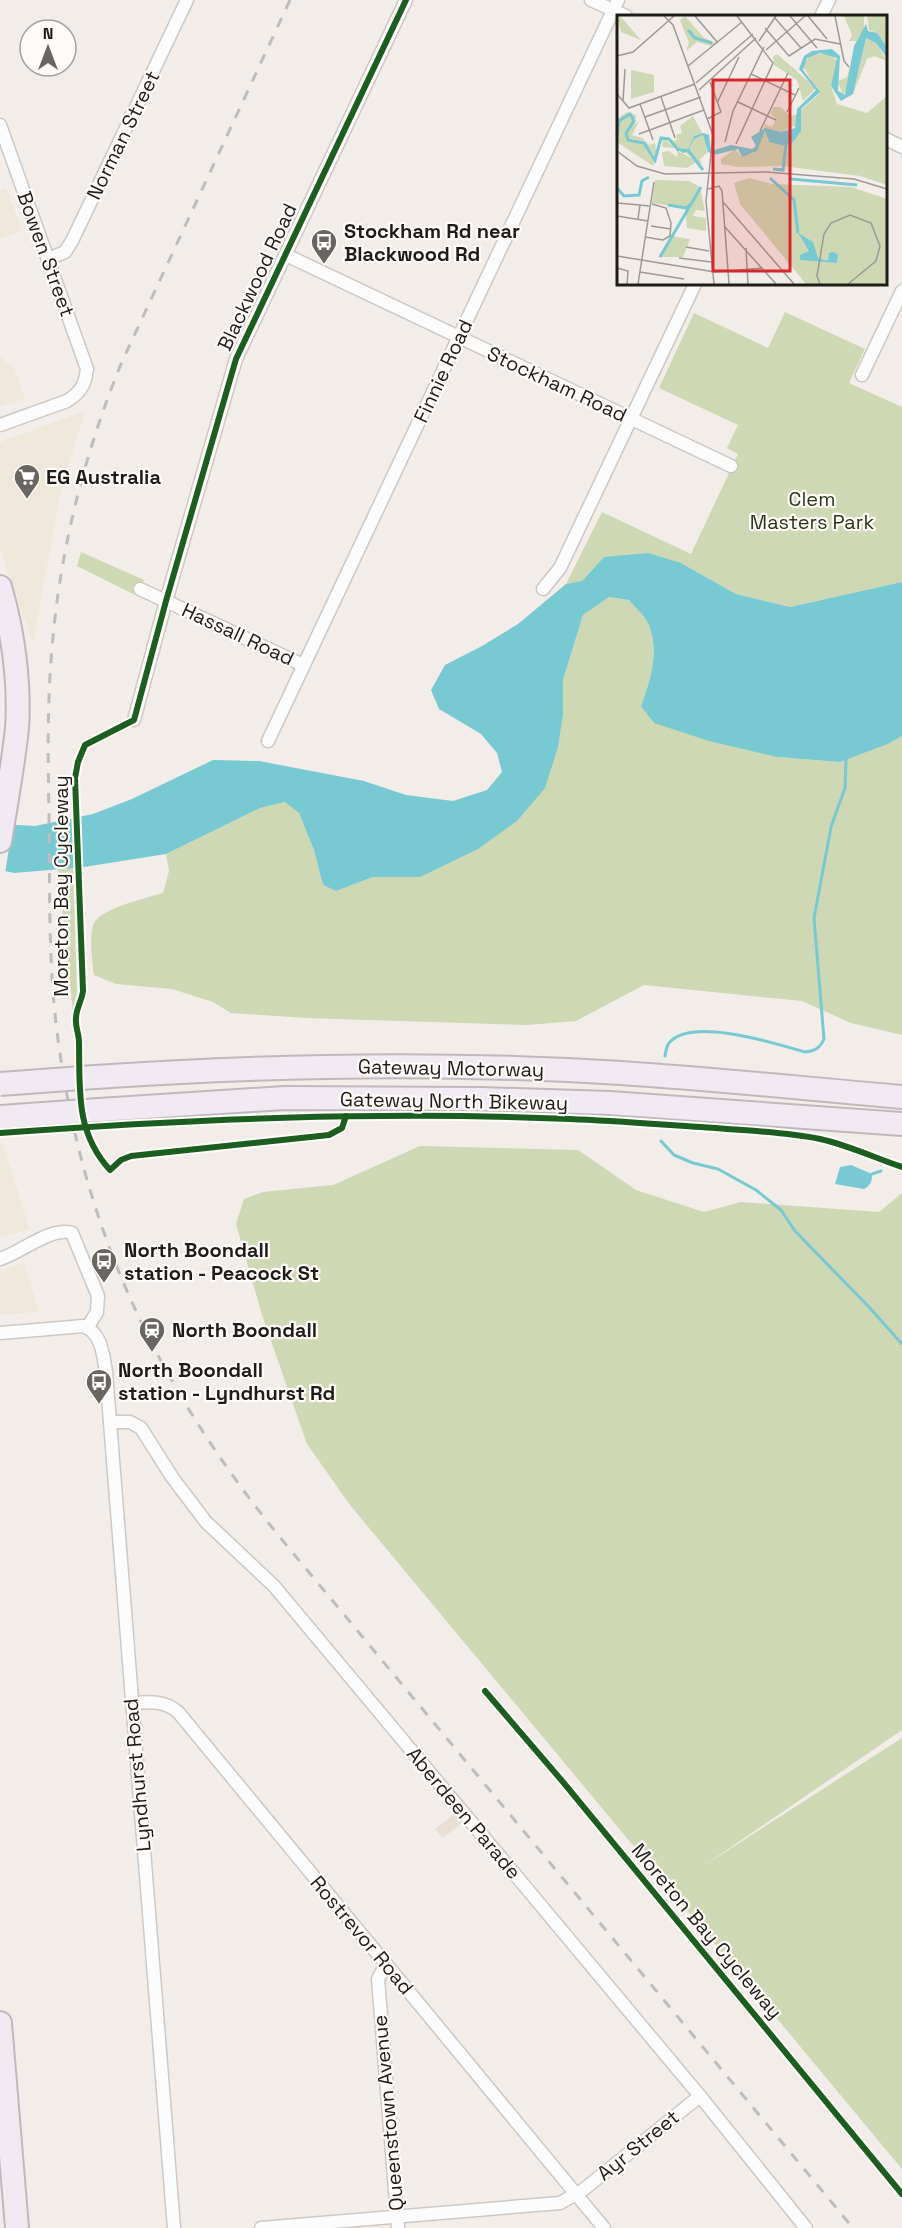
<svg xmlns="http://www.w3.org/2000/svg" width="902" height="2228" viewBox="0 0 902 2228" font-family="'Space Grotesk',sans-serif">
	<rect width="100%" height="100%" fill="#f2ede8"/>
	<g fill="#efe8da">
		<polygon points="6,188 22,231 0,239 0,190"/>
		<polygon points="0,357 14,368 25,399 0,407"/>
		<polygon points="85,411 61,490 33,643 0,549 0,442"/>
		<polygon points="0,1143 2,1143 30,1229 0,1237"/>
		<polygon points="24,1263 39,1312 0,1315 0,1271"/>
	</g>
	<polygon fill="#eadfd4" points="454,1814 462,1823 443,1838 435,1829"/>
	<g fill="#cfd8b4">
		<polygon points="785,312 865,349 849,383 902,407 902,582 790,607 736,594 681,563 604,557 582,581 566,584 602,512 691,554 738,454 727,448 738,425 659,388 694,313 768,348"/>
		<polygon points="81,552 144,580 137,596 77,566"/>
		<path d="M609 597 629 600C635 607 644 614 648 623 660 651 651 678 641 706L777 757 840 762 888 744 902 736V1035L851 1023 802 1001 644 985 576 1021 527 1025 306 1018 231 1013 213 1002 172 989 116 984 94 975C92 963 89 934 94 923 102 908 146 898 163 893L169 871 166 854 260 808 285 802 299 812 314 850 323 885 336 891 373 877H420L563 714V680L583 615Z"/>
		<polygon points="73,866 77,992 73,1013 58,868"/>
		<polygon points="420,1146 578,1150 636,1190 704,1212 741,1202 879,1212 902,1193 902,1730 702,1867 902,1738 902,2169 350,1505 307,1444 262,1315 236,1224 244,1199 263,1192 333,1185"/>
	</g>
	<g fill="#78c9d2">
		<path d="M648 553 681 563 736 594 790 607 902 582V736L888 744 840 762 777 757 709 741 654 723 641 706C651 678 660 651 648 623 644 615 635 607 629 600L609 597 583 615 563 680V714L558 747 545 788 517 821 478 849 420 877H373L336 891 323 885 314 850 299 813 285 802 260 808 166 854 84 867 14 873 0 870V824L35 826 93 814 132 799 213 760 259 761 364 781 406 795 453 801 487 790 502 772 497 753 481 734 439 709 431 690 445 665 482 646 518 624 566 584 582 581 604 557Z"/>
		<path d="M851 1165 872 1174C872 1181 871 1185 864 1189L835 1184 840 1167Z"/>
	</g>
	<polygon fill="#f2ede8" points="0,822 13,822 5,874 0,873"/>
	<g fill="none" stroke-linecap="round" stroke-linejoin="round">
		<g stroke="#78c9d2" stroke-width="3">
			<path d="M665 1056C666 1051 666 1047 669 1043 691 1016 777 1044 805 1052 815 1051 820 1048 824 1039L814 918 831 827 845 788 846 758"/>
			<polyline points="661,1141 674,1155 693,1163 718,1169 756,1190 781,1210 795,1231 869,1307 902,1344"/>
			<polyline points="872,1174 881,1171"/>
		</g>
		<g stroke="#cdc8c4" stroke-width="15">
			<g id="street">
				<polyline points="591,0 626,16"/>
				<polyline points="821,16 829,0"/>
				<path d="M0 125 87 369C85 385 81 392 67 401L0 425"/>
				<polyline points="886,139 902,147"/>
				<polyline points="286,255 731,466"/>
				<polyline points="48,259 65,252 72,241 187,0"/>
				<polyline points="862,375 902,291"/>
				<polyline points="140,589 303,665"/>
				<polyline points="543,589 560,568 695,284"/>
				<polyline points="134,720 166,601 236,359 406,0"/>
				<polyline points="268,741 618,0"/>
				<path d="M0 1259C20 1253 52 1226 72 1233L98 1296 97 1312 87 1328"/>
				<path d="M0 1333 84 1326C102 1334 103 1354 106 1372L174 2228"/>
				<polyline points="110,1422 130,1422 141,1428 172,1477 206,1522 274,1586 700,2096 806,2228"/>
				<path d="M132 1703C149 1702 164 1700 178 1712L604 2228"/>
				<polyline points="386,1964 378,1979 379,1991 398,2228"/>
				<polyline points="261,2228 560,2203 583,2190 700,2096"/>
			</g>
		</g>
		<g stroke="#c1b8be" stroke-width="26">
			<g id="highway">
				<path d="M0 587C13 631 20 682 17 728 13 766 6 804 0 841"/>
				<path d="M95 1077C270 1065 446 1062 621 1073 715 1079 809 1089 902 1097"/>
				<polyline points="99,1110 284,1098 481,1099 610,1103 902,1124"/>
				<polyline points="0,2023 17,2228"/>
			</g>
		</g>
		<use href="#street" stroke="#fdfcfc" stroke-width="12"/>
		<use href="#highway" stroke="#f1eaf2" stroke-width="22"/>
		<path stroke="#bfbdbc" stroke-width="3" stroke-dasharray="10 10" stroke-linecap="butt" d="M290 0 121 364C84 455 60 550 52 648 47 704 48 760 49 817 50 885 48 954 56 1023 79 1223 156 1386 283 1541L853 2228"/>
		<g stroke="#c1b8be" stroke-width="26" stroke-linecap="butt">
			<g id="highway-bridge">
				<polyline points="0,1084 95,1077"/>
				<polyline points="0,1117 99,1110"/>
			</g>
		</g>
		<use href="#highway-bridge" stroke="#f1eaf2" stroke-width="22"/>
		<g stroke="#fefbf9" stroke-width="10">
			<g id="cycleway">
				<path d="M346 1116 342 1128 329 1135 131 1156 121 1160 110 1170C75 1132 80 1089 79 1042 79 1034 75 1026 76 1018 76 1009 82 1000 83 991L75 778 78 762 85 745 134 720 166 601 236 359 406 0"/>
				<path d="M0 1133C190 1119 379 1111 570 1119 619 1121 667 1125 716 1128 750 1131 786 1132 820 1139 848 1145 875 1158 902 1167"/>
				<polyline points="485,1691 563,1782 902,2194"/>
			</g>
		</g>
		<use href="#cycleway" stroke="#1b5e20" stroke-width="6"/>
	</g>
	<defs>
		<g id="bus-pin" transform="scale(1.35)"><path d="M0 17L-7.5 6A9.5 9.5 0 1 1 7.5 6Z" fill="#696561" stroke="#fefbf9"/><path d="M-5-6H5V4H4V6H2V4H-2V6H-4V4H-5ZM-3.5-4V0h7V-4ZM-3.5 1.2v1.5H-2V1.2ZM2 1.2v1.5H3.5V1.2Z" fill="#fff"/></g>
		<g id="supermarket-pin" transform="scale(1.35)"><path d="M0 17L-7.5 6A9.5 9.5 0 1 1 7.5 6Z" fill="#696561" stroke="#fefbf9"/><path d="M-6-5.5h2.5l.6 2H6L4.5 2H-2.5L-4.4-4H-6ZM-1.5 3.2a1.3 1.3 0 1 0 .1 0ZM3 3.2a1.3 1.3 0 1 0 .1 0Z" fill="#fff"/></g>
		<g id="station-pin" transform="scale(1.35)"><path d="M0 17L-7.5 6A9.5 9.5 0 1 1 7.5 6Z" fill="#696561" stroke="#fefbf9"/><path d="M-3-6H3Q5-6 5-4V2Q5 4 3 4L4.5 6H3L1.5 4h-3L-3 6H-4.5L-3 4Q-5 4-5 2V-4Q-5-6-3-6ZM-3.5-4v3h7v-3ZM-3.5 1v1.5H-2V1ZM2 1v1.5H3.5V1Z" fill="#fff"/></g>
	</defs>
	<g fill-rule="evenodd">
		<use href="#bus-pin" x="324" y="242"/>
		<use href="#supermarket-pin" x="27" y="477"/>
		<use href="#bus-pin" x="104" y="1261"/>
		<use href="#station-pin" x="152" y="1330"/>
		<use href="#bus-pin" x="99" y="1382"/>
	</g>
	<g text-anchor="middle" stroke-width="4.5" stroke-linejoin="round" paint-order="stroke">
		<g font-size="20" fill="#1f1c18" stroke="#fefbf9">
			<text transform="translate(123 135) rotate(-64)" y="7">Norman Street</text>
			<text transform="translate(46 254) rotate(70)" y="7">Bowen Street</text>
			<text transform="translate(257 277) rotate(-65)" y="7">Blackwood Road</text>
			<text transform="translate(443 371) rotate(-65)" y="7">Finnie Road</text>
			<text transform="translate(557 384) rotate(25)" y="7">Stockham Road</text>
			<text transform="translate(238 634) rotate(25)" y="7">Hassall Road</text>
			<text transform="translate(61 886) rotate(-90)" y="7">Moreton Bay Cycleway</text>
			<text transform="translate(451 1068) rotate(1)" y="7">Gateway Motorway</text>
			<text transform="translate(454 1101) rotate(1)" y="7">Gateway North Bikeway</text>
			<text transform="translate(137 1775) rotate(-95)" y="7">Lyndhurst Road</text>
			<text transform="translate(464 1813) rotate(50)" y="7">Aberdeen Parade</text>
			<text transform="translate(707 1931) rotate(50)" y="7">Moreton Bay Cycleway</text>
			<text transform="translate(362 1935) rotate(50)" y="7">Rostrevor Road</text>
			<text transform="translate(388 2113) rotate(-95)" y="7">Queenstown Avenue</text>
			<text transform="translate(638 2145) rotate(-39)" y="7">Ayr Street</text>
		</g>
		<g font-size="20" font-weight="bold" fill="#1f1c18" stroke="#fefbf9" text-anchor="start">
			<text x="344" y="238">Stockham Rd near<tspan x="344" dy="23">Blackwood Rd</tspan></text>
			<text x="46" y="484">EG Australia</text>
			<text x="124" y="1257">North Boondall<tspan x="124" dy="23">station - Peacock St</tspan></text>
			<text x="172" y="1337">North Boondall</text>
			<text x="118" y="1377">North Boondall<tspan x="118" dy="23">station - Lyndhurst Rd</tspan></text>
		</g>
		<g font-size="20" fill="#2c3514" stroke="#fefbf9">
			<text x="812" y="506">Clem<tspan x="812" dy="23">Masters Park</tspan></text>
		</g>
	</g>
	<g transform="translate(617 15)">
		<rect width="270" height="270" fill="#f2ede8"/>
		<path d="M0 1H3L24 25 4 17ZM68 1 87 23 99 28 95 31 80 27 69 36 72 28 63 5ZM227 1H247V15L239 26H232L235 20ZM250 1H270V32L260 18 252 15ZM249 23 259 28 270 46 257 41 250 44 236 79ZM211 38 221 46 214 71 220 89 250 98 270 81V170L243 161 165 151 122 152 104 149V144L118 134 124 141 137 138 148 116 151 126H177L184 116V95L202 79 186 51 193 40ZM160 39 199 73 186 86 180 65 157 50 156 42ZM233 51 232 70 226 81 221 66 230 62ZM14 55 37 60V77L14 84ZM156 92H163L174 101 180 99 182 109 164 117 146 115 148 109 155 112 159 104 153 99ZM10 97 19 100 18 109 22 106 15 120 25 123 32 130 38 128 40 143 26 126 0 121V104ZM76 101 85 118 77 121 71 134 45 132 46 123 58 133 54 126 60 125 59 120 65 118 63 111ZM86 120 91 137 83 144 85 150 81 146 70 153 47 151 45 137 52 136 60 142 61 136 76 144 69 138 77 124ZM7 121 11 126 28 129 38 146 36 151 0 127V122ZM132 163 156 169 234 172 270 184V266L266 269H189L123 189 117 168ZM38 165 72 166 83 172 88 196 79 195 76 201 89 203V216L70 213 68 193 35 188ZM54 221 73 224 66 242H41Z" fill="#cfd8b4"/>
		<path d="M247 1 251 16 260 18 270 32V43L259 28 249 23 236 79 224 86 214 71 220 43 203 38 190 43 186 55 203 77 184 94V116L177 126 168 131 152 127 148 116 140 136 125 142 121 134 97 140 91 137 86 120 77 124 70 137 66 138 58 133 71 134 77 121 86 118 92 120 94 136 114 130 135 134 139 131 134 122 148 113 164 117 178 113 180 94 199 75 182 54 187 41 195 36 215 34 223 41 221 76 228 80 237 31 249 9ZM181 218 196 227 201 243 211 246 212 238 217 237 221 240 220 248 183 245V240L192 236Z" fill="#78c9d2"/>
		<path fill="none" stroke="#78c9d2" stroke-width="3" d="M71 15 78 23 95 28M0 121 2 106 13 99 17 106 9 118 11 125 27 128 38 145 44 123 52 124 62 136M71 135 86 155M156 154 166 155 169 129M153 163 177 185 181 218M174 164 240 170M0 173 7 181 22 180 25 166 32 162M51 190 69 193 74 189M43 242 84 172"/>
		<path fill="none" stroke="#9e9995" stroke-width="1.5" d="M47 1 56 10 96 120 89 186 97 269M78 1 101 28M173 1 200 33M191 1 210 24M218 1 227 46 232 52M157 2 184 33M148 13 172 41 198 24 223 29M142 26 159 1M149 35 188 1M0 41 16 37 57 1M71 51 125 7M134 59 178 80M79 68 136 19M82 75 139 23M0 79 12 93 78 69M44 82 58 123M6 86 8 54M121 87 159 105M100 88 122 42M23 89 36 125M170 97 182 73M28 102 84 82M90 104 104 97 93 67M143 116 171 58M22 119 87 95M108 127 116 96 147 32M119 129 156 48 120 1M0 136 20 151 48 159 149 157 237 164 270 174M91 174 102 171 105 176 112 269M106 187 177 269M0 188 23 190M0 201 31 206M21 204 23 190 32 191M34 211 54 214M107 211 159 269M28 222 46 225 53 221 54 208 49 193 35 189M69 232 92 236M129 233 131 269M0 241 98 257M62 243 94 247M0 253 11 256 10 269M23 257 67 264M98 257 146 253M21 269 37 167M203 269 200 261 207 219 214 208 233 200 254 208 263 231 259 246 231 269"/>
		<path fill="#d62828" fill-opacity="0.15" stroke="#d62828" stroke-width="3" d="M96 65H173V256H96Z"/>
		<rect width="270" height="270" fill="none" stroke="#1f1c18" stroke-width="3"/>
	</g>
	<g transform="translate(48 48)"><circle r="28" fill="#fefbf9" stroke="#a5a29f" stroke-width="1.5"/>
	<path d="M0-4.5L10 22L0 15L-10 22Z" fill="#696561"/>
	<text y="-9" font-size="16" font-weight="bold" text-anchor="middle" fill="#1f1c18">N</text>
	</g>
</svg>
